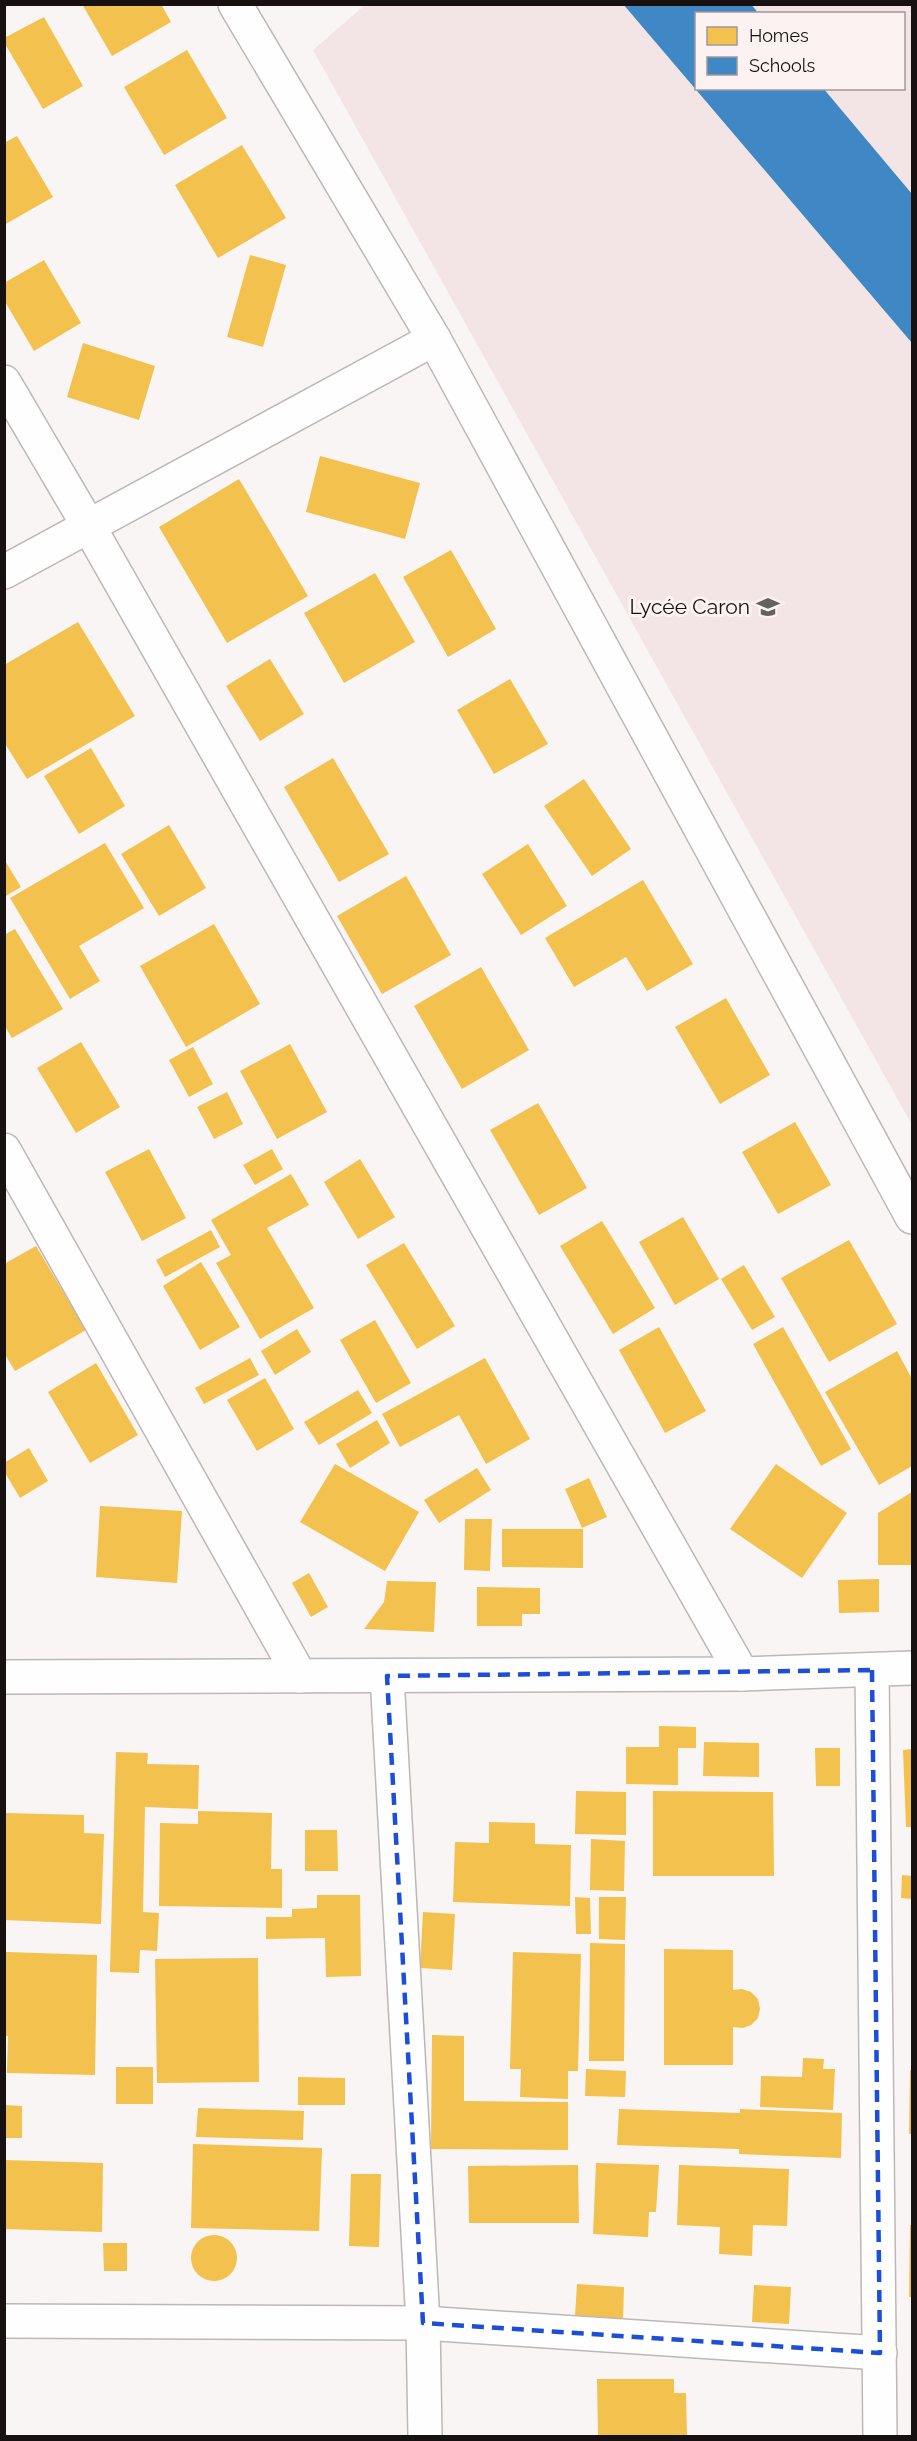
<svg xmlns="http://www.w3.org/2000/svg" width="917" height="2441" viewBox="0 0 917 2441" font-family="Raleway,sans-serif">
	<rect width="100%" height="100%" fill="#faf5f5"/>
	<path fill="#f3e5e5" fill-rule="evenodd" d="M365 5H912V1125L313 50ZM696 14H904V88H696Z"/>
	<g fill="#f2c14e">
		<polygon points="82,4 161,4 171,22 112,56"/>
		<polygon points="44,17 83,86 43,109 4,42 4,38"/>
		<polygon points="187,50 227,118 164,155 124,87"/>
		<polygon points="17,136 53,197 4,225 4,143"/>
		<polygon points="242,145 286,218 218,258 175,185"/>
		<polygon points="250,255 286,265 263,347 227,337"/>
		<polygon points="44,260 81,323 34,351 4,300 4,283"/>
		<polygon points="83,343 155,366 139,420 67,397"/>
		<polygon points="320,456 420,483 405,539 306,512"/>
		<polygon points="239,479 308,596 227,643 159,527"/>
		<polygon points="451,550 496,629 448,657 403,577"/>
		<polygon points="375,573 415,642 344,683 304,613"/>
		<polygon points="78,622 135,716 27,779 4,742 4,665"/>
		<polygon points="270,659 304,714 260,741 226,686"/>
		<polygon points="510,679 548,744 494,774 457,710"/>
		<polygon points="91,748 125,806 79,834 44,776"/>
		<polygon points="333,758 389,854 339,882 284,787"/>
		<polygon points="584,779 631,849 592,876 544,806"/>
		<polygon points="169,825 206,888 159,916 121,854"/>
		<polygon points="105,843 144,908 79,946 100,981 70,999 10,898"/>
		<polygon points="528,844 567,906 521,935 482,874"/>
		<polygon points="4,859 21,887 4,897"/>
		<polygon points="406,876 451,955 382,994 337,916"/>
		<polygon points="643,880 693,964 647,991 626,957 574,987 545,938"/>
		<polygon points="214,924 260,1004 186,1047 140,966"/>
		<polygon points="15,929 63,1009 12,1038 4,1025 4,935"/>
		<polygon points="481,967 529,1050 462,1089 414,1006"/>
		<polygon points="726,998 770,1075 720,1104 675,1027"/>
		<polygon points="81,1042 120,1107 76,1133 37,1068"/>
		<polygon points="290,1044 327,1112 277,1139 240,1071"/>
		<polygon points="193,1047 213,1084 189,1097 169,1060"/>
		<polygon points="227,1092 243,1124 214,1139 197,1107"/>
		<polygon points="538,1103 587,1188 539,1215 490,1130"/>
		<polygon points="795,1122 831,1185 778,1214 742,1152"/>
		<polygon points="149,1149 186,1218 142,1241 105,1172"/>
		<polygon points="272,1149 283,1169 255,1185 243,1165"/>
		<polygon points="360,1159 395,1217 358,1239 324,1182"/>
		<polygon points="291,1174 309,1205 267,1228 314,1308 260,1339 216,1263 231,1255 211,1220"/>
		<polygon points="683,1217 719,1279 675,1305 639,1242"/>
		<polygon points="602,1221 655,1308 613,1334 560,1246"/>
		<polygon points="211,1230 220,1247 165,1277 156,1260"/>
		<polygon points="849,1240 897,1324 829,1362 781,1278"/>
		<polygon points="404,1243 455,1326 417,1349 366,1265"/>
		<polygon points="36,1246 86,1330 15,1371 4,1353 4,1264"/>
		<polygon points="201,1262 240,1327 200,1350 163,1286"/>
		<polygon points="744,1265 775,1317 752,1330 721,1279"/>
		<polygon points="375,1320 411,1383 376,1403 340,1340"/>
		<polygon points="659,1327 706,1411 665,1433 619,1350"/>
		<polygon points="783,1327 851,1449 821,1466 753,1344"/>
		<polygon points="297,1329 311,1352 275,1375 261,1351"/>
		<polygon points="897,1351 912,1379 912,1466 879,1485 825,1392"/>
		<polygon points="250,1358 259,1375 204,1404 195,1388"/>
		<polygon points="485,1358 530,1439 486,1464 459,1415 400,1447 382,1414"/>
		<polygon points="96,1363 138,1435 90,1463 48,1392"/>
		<polygon points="265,1378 294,1429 257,1451 227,1400"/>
		<polygon points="358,1390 372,1413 319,1445 304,1422"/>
		<polygon points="377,1420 390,1443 350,1468 336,1444"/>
		<polygon points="29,1448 48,1481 20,1498 4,1471 4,1463"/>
		<polygon points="335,1464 419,1512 385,1571 300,1522"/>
		<polygon points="776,1464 847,1513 802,1578 730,1529"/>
		<polygon points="477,1468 491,1490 439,1523 424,1500"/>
		<polygon points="589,1478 607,1517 582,1528 565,1489"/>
		<polygon points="912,1492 912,1565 878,1565 878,1513"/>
		<polygon points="100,1506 182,1511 177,1583 96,1577"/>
		<polygon points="465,1519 492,1519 490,1571 464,1570"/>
		<polygon points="502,1529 583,1529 583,1568 502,1567"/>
		<polygon points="309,1573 328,1607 311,1617 292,1583"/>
		<polygon points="879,1579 879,1612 839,1613 838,1580"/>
		<polygon points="387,1581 436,1582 434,1632 364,1629 384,1602"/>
		<polygon points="477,1587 540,1588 540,1614 522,1614 522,1626 477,1626"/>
		<polygon points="659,1726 696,1727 696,1748 678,1748 678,1785 626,1784 626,1747 659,1747"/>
		<polygon points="704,1742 759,1743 759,1777 703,1776"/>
		<polygon points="815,1748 840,1748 840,1786 816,1786"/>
		<polygon points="912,1749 912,1827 906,1827 903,1750"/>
		<polygon points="116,1752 148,1753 147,1764 199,1765 198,1809 145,1807 143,1912 159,1913 157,1951 140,1950 139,1973 110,1972"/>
		<polygon points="576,1791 626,1792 626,1835 575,1834"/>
		<polygon points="653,1791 773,1792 774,1876 653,1876"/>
		<polygon points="198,1811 272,1813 271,1869 282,1869 282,1908 159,1906 160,1823 198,1824"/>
		<polygon points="4,1813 84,1815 84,1833 104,1834 101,1924 4,1920"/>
		<polygon points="489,1822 535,1823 535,1844 571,1845 570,1906 453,1902 455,1842 489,1843"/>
		<polygon points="305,1830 337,1830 338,1871 305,1871"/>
		<polygon points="591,1839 625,1841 624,1891 590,1890"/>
		<polygon points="902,1875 912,1876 912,1899 901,1898"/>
		<polygon points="317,1895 360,1895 361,1976 326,1977 325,1938 266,1939 266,1917 292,1917 292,1909 317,1908"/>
		<polygon points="575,1897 590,1898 591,1934 576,1934"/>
		<polygon points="599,1897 626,1897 625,1940 599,1939"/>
		<polygon points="423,1912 455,1914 452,1970 420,1968"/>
		<polygon points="590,1943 625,1944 624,2061 589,2061"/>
		<polygon points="664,1949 733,1950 733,1990 742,1989 751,1992 758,1999 760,2009 758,2018 751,2025 743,2028 733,2027 733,2065 664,2065"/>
		<polygon points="6,1952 97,1955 95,2075 7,2073 8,2036 4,2036"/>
		<polygon points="513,1952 581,1954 578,2071 568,2071 568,2099 520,2097 521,2069 510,2069"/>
		<polygon points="258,1958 259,2082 157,2083 155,1959"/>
		<polygon points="432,2035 464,2036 464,2101 568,2102 568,2150 431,2149"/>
		<polygon points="803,2058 824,2059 823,2069 835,2069 833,2110 760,2107 761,2076 802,2077"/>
		<rect x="116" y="2067" width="37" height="37"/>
		<polygon points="586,2069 626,2071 625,2097 585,2096"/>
		<polygon points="910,2070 912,2070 912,2134 909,2134"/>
		<polygon points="298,2077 345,2078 345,2105 298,2105"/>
		<polygon points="4,2105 22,2106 22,2138 4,2138"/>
		<polygon points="198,2108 304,2111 303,2140 196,2137"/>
		<polygon points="619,2109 740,2113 740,2109 842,2113 841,2158 739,2154 739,2149 617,2145"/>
		<polygon points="193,2144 322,2148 319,2231 191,2228"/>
		<polygon points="4,2160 103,2163 102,2232 4,2229"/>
		<polygon points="596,2163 659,2165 656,2212 649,2212 648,2237 593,2234"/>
		<polygon points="578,2165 579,2223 469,2223 468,2166"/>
		<polygon points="679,2165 789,2169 787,2226 753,2225 752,2256 719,2254 720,2227 677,2225"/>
		<polygon points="351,2174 381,2174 379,2247 349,2246"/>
		<polygon points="910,2225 912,2225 912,2297 909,2297"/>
		<circle cx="214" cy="2258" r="23"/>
		<polygon points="103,2243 127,2243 127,2271 104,2271"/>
		<polygon points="577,2284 624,2287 623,2319 575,2316"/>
		<polygon points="754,2285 791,2287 789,2324 752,2322"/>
		<polygon points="597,2379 674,2379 674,2393 686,2393 687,2436 598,2436"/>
	</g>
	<polygon fill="#3f88c5" points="623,4 751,4 759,14 696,14 696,88 823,88 912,194 912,343"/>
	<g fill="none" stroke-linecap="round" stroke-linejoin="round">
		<g stroke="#bdb7b7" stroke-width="36">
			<g id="minor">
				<polyline points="235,4 434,339 912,1217"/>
				<polyline points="4,382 88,525 742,1674"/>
				<polyline points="4,572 434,339"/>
				<polyline points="4,1150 300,1676"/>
				<polyline points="872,1670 880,2436"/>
				<polyline points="387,1676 423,2323 425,2436"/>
				<polyline points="4,2321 423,2323 880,2353"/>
			</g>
		</g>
		<g stroke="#bdb7b7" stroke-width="36">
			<polyline id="primary" points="4,1677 742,1674 912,1668"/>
		</g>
		<use href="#minor" stroke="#fefefe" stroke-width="33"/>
		<use href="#primary" stroke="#fefefe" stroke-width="33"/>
	</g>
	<path fill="none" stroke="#1d4ed8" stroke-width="4.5" stroke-dasharray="12 8" stroke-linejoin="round" d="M872 1670 880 2353 423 2323 387 1676Z"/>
	<defs>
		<g id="school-bare" transform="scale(1.8)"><path d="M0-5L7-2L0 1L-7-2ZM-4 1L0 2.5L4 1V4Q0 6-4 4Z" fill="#666161" stroke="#fdf2f2" stroke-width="2.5" paint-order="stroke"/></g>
	</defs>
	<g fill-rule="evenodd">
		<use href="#school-bare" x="768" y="607"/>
	</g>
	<g text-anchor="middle" stroke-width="6" stroke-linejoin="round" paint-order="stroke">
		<g font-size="21" fill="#171111" stroke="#fdf2f2" text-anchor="end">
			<text x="750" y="614">Lycée Caron</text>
		</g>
	</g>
	<rect width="917" height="2441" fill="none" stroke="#171111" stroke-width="12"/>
	<rect x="695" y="12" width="210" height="78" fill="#fdf2f2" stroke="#a19898" stroke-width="1.5"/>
	<rect x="707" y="27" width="30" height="18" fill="#f2c14e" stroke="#a19898" stroke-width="1.5"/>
	<text x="749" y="42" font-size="18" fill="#171111">Homes</text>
	<rect x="707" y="57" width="30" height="18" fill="#3f88c5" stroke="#a19898" stroke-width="1.5"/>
	<text x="749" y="72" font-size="18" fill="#171111">Schools</text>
</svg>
